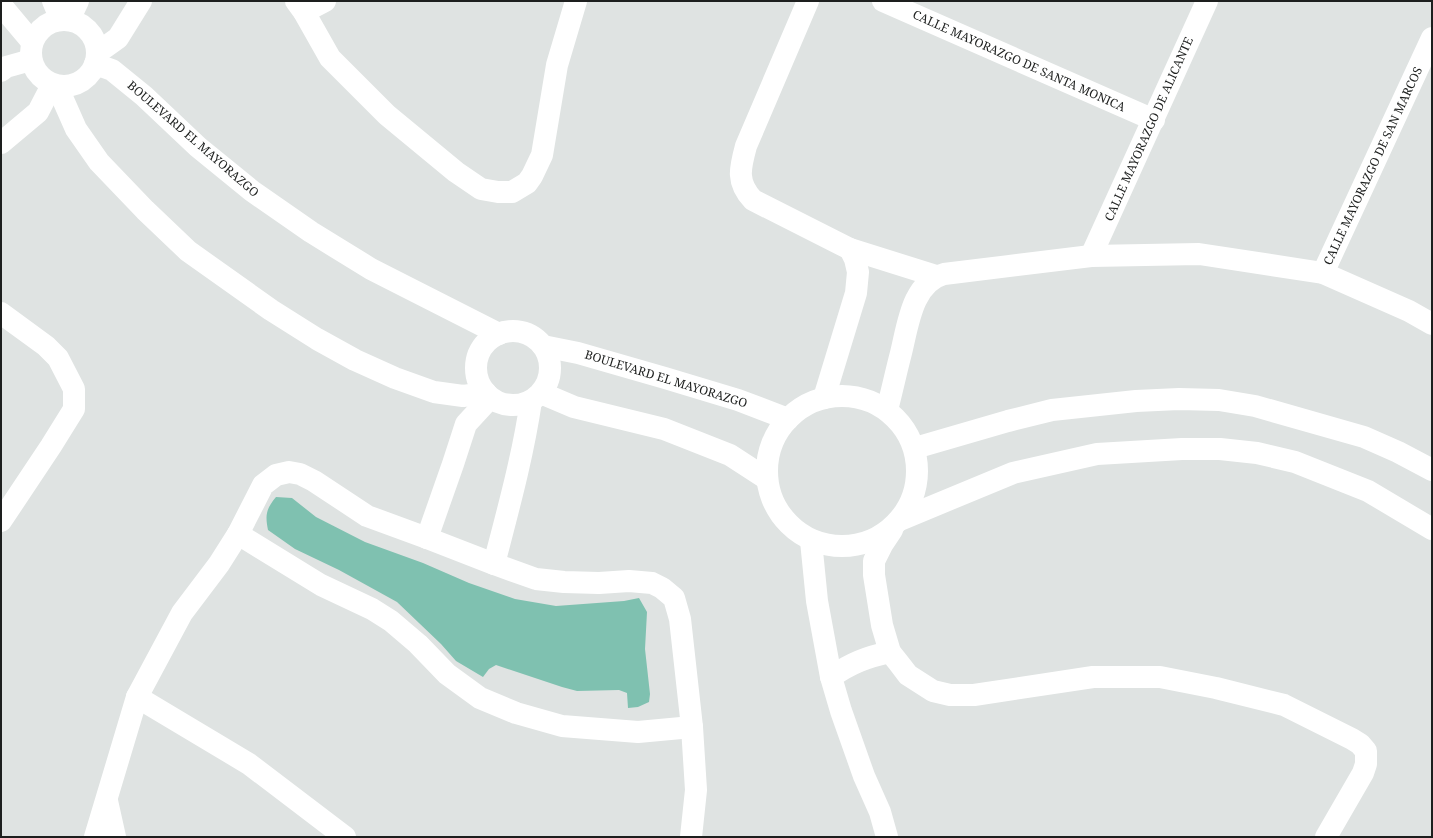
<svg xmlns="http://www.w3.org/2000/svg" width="1433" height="838" viewBox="0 0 1433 838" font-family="'Noto Serif',serif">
	<rect width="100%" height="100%" fill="#dfe3e2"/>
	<path fill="#7fc1b0" d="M276 497 292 498 316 517 365 542 423 563 469 583 515 599 556 606 624 601 639 598 647 612 645 649 650 694 649 702 638 707 628 708 627 693 619 690 577 691 562 687 496 665 489 669 483 677 456 661 441 644 397 602 339 570 295 549 268 530C265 515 266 509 276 497Z"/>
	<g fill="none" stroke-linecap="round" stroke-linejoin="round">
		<g stroke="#fff" stroke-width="22">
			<polyline points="296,1 304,12 330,58 387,115 456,172 481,189 498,192 512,192 527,183 532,176 542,155 557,65 576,1"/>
			<path d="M808 1 746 146C740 168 736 182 753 200L850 249 936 276"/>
			<polyline points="883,1 1154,120"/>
			<polyline points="304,12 325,1"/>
			<polyline points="69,20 78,1"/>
			<polyline points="97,53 118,38 141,1"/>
			<polyline points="1,71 6,67 31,60"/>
			<polyline points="1,143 38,112 52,85"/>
			<polyline points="1091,256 1207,1"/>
			<polyline points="1323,273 1432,38"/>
			<polyline points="1,313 46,346 58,358 74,389 74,409 51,446 1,521"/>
			<polyline points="824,398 856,293 858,272 855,259 850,249"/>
			<path d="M887 410C892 391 896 372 901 353 908 325 912 283 944 274L1091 256 1199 254 1323 273 1409 311 1432 324"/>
			<polyline points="892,530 882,545 874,561 874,575 882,625 890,652 898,662 908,675 933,691 950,695 974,695 1093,677 1160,677 1216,688 1284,705 1352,739 1360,744 1366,751 1366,764 1363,773 1326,837"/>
			<polyline points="238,534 321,585 372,609 391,621 418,644 447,674 480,698 516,713 562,726 638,732 692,727"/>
			<polyline points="427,538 453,464 466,424 490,398"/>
			<polyline points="811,541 817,601 831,677 841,711 864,776 880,812 887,837"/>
			<path d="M494 564C508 510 523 456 531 401"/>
			<path d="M831 677C851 663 867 657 890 652"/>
			<polyline points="137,697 249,764 345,837"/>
			<polyline points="107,801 115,837"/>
			<polyline points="95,837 137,697 182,613 219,564 238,534 263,485 276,475 289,472 300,474 314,481 367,516 427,538 494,564 536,579 564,582 599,583 629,581 652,583 662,588 674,598 680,619 692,727 696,790 691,837"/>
		</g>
		<g stroke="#fff" stroke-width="22">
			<polyline points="53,1 61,20"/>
			<polyline points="1,5 32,42"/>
			<circle cx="64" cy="53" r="33"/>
			<polyline points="95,64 112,70 144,96 198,147 252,191 311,232 371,269 499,334"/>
			<polyline points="57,86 76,129 99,162 145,210 188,251 271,310 317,339 355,360 395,378 434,392 463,396 486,393"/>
			<circle cx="513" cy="368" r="37"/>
			<polyline points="543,346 578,353 665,378 738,400 788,419"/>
			<polyline points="541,393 574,407 664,429 730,455 767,479"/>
			<circle cx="842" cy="471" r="75"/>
			<polyline points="915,448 1008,421 1052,410 1136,401 1179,399 1219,400 1255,406 1364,437 1398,452 1432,470"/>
			<polyline points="902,519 1013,473 1097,454 1182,449 1220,449 1257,453 1295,462 1368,491 1432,529"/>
		</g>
	</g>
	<g text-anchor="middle" stroke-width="3" stroke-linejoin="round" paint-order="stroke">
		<g font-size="12" fill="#1d1f1e" stroke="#fff">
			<text transform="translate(1019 61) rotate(24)" y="4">CALLE MAYORAZGO DE SANTA MONICA</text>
			<text transform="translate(1149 129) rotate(-66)" y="4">CALLE MAYORAZGO DE ALICANTE</text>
			<text transform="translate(193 139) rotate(41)" y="4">BOULEVARD EL MAYORAZGO</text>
			<text transform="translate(1373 166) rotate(-65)" y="4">CALLE MAYORAZGO DE SAN MARCOS</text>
			<text transform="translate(666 379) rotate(17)" y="4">BOULEVARD EL MAYORAZGO</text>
		</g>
	</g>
	<rect width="1433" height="838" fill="none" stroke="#1d1f1e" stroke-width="4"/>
</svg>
